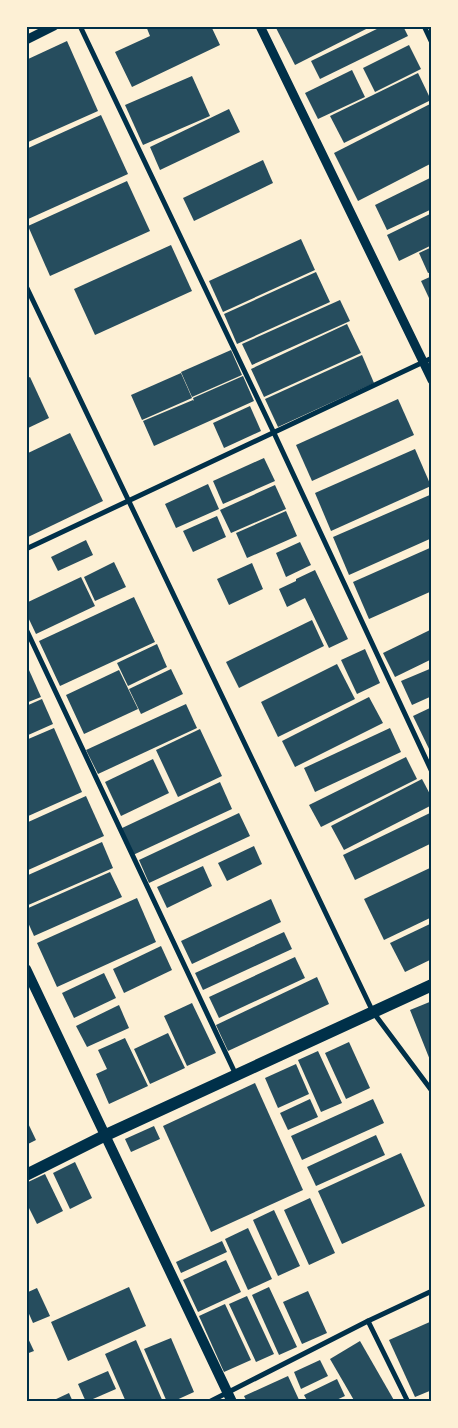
<svg xmlns="http://www.w3.org/2000/svg" width="458" height="1428" viewBox="0 0 458 1428" font-family="Figtree,sans-serif">
	<rect width="100%" height="100%" fill="#fdf0d5"/>
	<g fill="#264d5e">
		<polygon points="146,26 211,26 220,45 132,87 115,52 150,36"/>
		<polygon points="275,26 372,26 295,65"/>
		<polygon points="383,26 403,26 408,36 320,79 311,61"/>
		<polygon points="67,41 98,111 26,143 26,60"/>
		<polygon points="409,45 421,69 375,92 363,68"/>
		<polygon points="352,70 365,97 318,119 305,93"/>
		<polygon points="418,73 431,100 344,143 330,116"/>
		<polygon points="192,76 210,116 143,145 125,105"/>
		<polygon points="432,103 432,163 358,201 334,153"/>
		<polygon points="229,109 240,132 160,170 150,147"/>
		<polygon points="101,115 128,174 26,220 26,149"/>
		<polygon points="263,160 273,183 194,221 183,198"/>
		<polygon points="432,177 432,209 387,230 375,205"/>
		<polygon points="127,181 150,231 50,276 28,226"/>
		<polygon points="432,213 432,245 399,261 387,235"/>
		<polygon points="301,239 315,270 223,312 209,281"/>
		<polygon points="171,245 192,291 95,335 74,289"/>
		<polygon points="432,247 432,272 428,273 419,253"/>
		<polygon points="316,272 330,302 237,344 224,314"/>
		<polygon points="432,276 432,297 429,298 421,281"/>
		<polygon points="340,300 350,321 252,365 242,344"/>
		<polygon points="347,324 361,353 264,397 251,369"/>
		<polygon points="231,350 242,375 192,397 181,372"/>
		<polygon points="362,355 374,383 278,427 265,399"/>
		<polygon points="181,373 192,398 142,420 131,395"/>
		<polygon points="243,376 254,401 154,446 143,421 193,400 194,401 193,398"/>
		<polygon points="30,377 49,418 26,429 26,379"/>
		<polygon points="398,399 414,435 312,481 296,445"/>
		<polygon points="250,406 261,431 224,448 213,423"/>
		<polygon points="70,433 103,501 26,538 26,454"/>
		<polygon points="415,449 431,486 331,531 315,493"/>
		<polygon points="264,458 275,481 223,504 213,481"/>
		<polygon points="208,484 219,509 176,528 165,504"/>
		<polygon points="275,485 286,509 231,533 220,510"/>
		<polygon points="432,494 432,538 349,575 333,537"/>
		<polygon points="286,511 297,536 247,558 236,533"/>
		<polygon points="217,516 226,537 193,552 183,531"/>
		<polygon points="86,540 93,555 58,571 51,557"/>
		<polygon points="300,542 311,565 286,577 276,553"/>
		<polygon points="432,547 432,591 369,619 353,582"/>
		<polygon points="114,562 126,587 95,601 84,577"/>
		<polygon points="252,563 263,589 229,605 217,579"/>
		<polygon points="315,570 348,639 329,648 305,598 287,607 279,589 296,581 296,579"/>
		<polygon points="81,577 95,606 36,634 26,613 26,603"/>
		<polygon points="134,597 155,642 60,686 39,641"/>
		<polygon points="312,620 324,646 239,688 226,662"/>
		<polygon points="432,629 432,659 395,677 383,653"/>
		<polygon points="157,644 167,667 128,686 117,663"/>
		<polygon points="365,649 380,683 357,694 341,660"/>
		<polygon points="337,664 355,699 278,737 261,702"/>
		<polygon points="432,668 432,696 412,705 401,681"/>
		<polygon points="171,669 183,694 141,714 129,689"/>
		<polygon points="29,670 41,697 26,703 26,671"/>
		<polygon points="119,670 138,709 84,734 66,695"/>
		<polygon points="369,697 383,723 295,767 282,741"/>
		<polygon points="42,699 53,724 26,736 26,706"/>
		<polygon points="186,704 197,728 98,774 86,750"/>
		<polygon points="432,707 432,755 413,716"/>
		<polygon points="54,728 82,792 26,817 26,740"/>
		<polygon points="390,728 401,752 315,792 304,768"/>
		<polygon points="200,729 222,776 178,797 156,750"/>
		<polygon points="406,757 417,779 321,827 309,805"/>
		<polygon points="153,759 169,793 121,816 105,782"/>
		<polygon points="422,779 432,798 432,805 344,850 331,826"/>
		<polygon points="220,782 232,809 133,855 120,829"/>
		<polygon points="86,796 104,836 26,871 26,823"/>
		<polygon points="432,812 432,843 355,880 343,855"/>
		<polygon points="239,813 250,836 149,883 139,860"/>
		<polygon points="102,842 113,868 26,906 26,876"/>
		<polygon points="254,846 262,864 227,881 218,863"/>
		<polygon points="203,866 212,886 167,908 157,887"/>
		<polygon points="432,867 432,917 384,940 364,899"/>
		<polygon points="110,872 122,897 34,936 26,918 26,909"/>
		<polygon points="137,898 156,942 57,987 37,943"/>
		<polygon points="271,899 281,922 192,964 181,941"/>
		<polygon points="432,923 432,959 405,972 390,943"/>
		<polygon points="284,932 292,949 203,990 195,973"/>
		<polygon points="161,946 172,970 124,993 113,969"/>
		<polygon points="295,957 305,978 219,1018 209,997"/>
		<polygon points="104,973 116,998 74,1018 62,993"/>
		<polygon points="317,977 329,1004 228,1051 216,1025"/>
		<polygon points="432,1001 432,1065 410,1010"/>
		<polygon points="192,1003 216,1053 187,1066 164,1016"/>
		<polygon points="119,1005 129,1028 87,1047 76,1026"/>
		<polygon points="168,1033 185,1068 150,1084 134,1049"/>
		<polygon points="125,1038 148,1086 109,1104 96,1074 107,1069 98,1050"/>
		<polygon points="349,1042 370,1088 346,1099 325,1053"/>
		<polygon points="318,1051 342,1103 321,1112 298,1060"/>
		<polygon points="296,1064 309,1094 278,1108 265,1078"/>
		<polygon points="255,1083 303,1190 211,1232 163,1126"/>
		<polygon points="310,1099 318,1117 288,1130 280,1113"/>
		<polygon points="373,1099 384,1123 302,1160 291,1136"/>
		<polygon points="26,1119 36,1140 26,1145"/>
		<polygon points="154,1126 160,1139 131,1152 125,1139"/>
		<polygon points="376,1135 385,1155 316,1186 307,1167"/>
		<polygon points="401,1153 425,1206 342,1244 318,1191"/>
		<polygon points="75,1162 92,1198 70,1209 53,1173"/>
		<polygon points="45,1174 63,1211 37,1224 26,1202 26,1183"/>
		<polygon points="310,1198 335,1253 309,1265 284,1210"/>
		<polygon points="274,1210 300,1266 278,1276 253,1220"/>
		<polygon points="248,1228 272,1279 248,1290 225,1239"/>
		<polygon points="222,1241 227,1252 181,1273 176,1262"/>
		<polygon points="226,1260 241,1292 198,1312 183,1280"/>
		<polygon points="129,1287 146,1326 68,1361 51,1322"/>
		<polygon points="269,1287 297,1347 279,1355 252,1295"/>
		<polygon points="37,1288 50,1316 33,1323 26,1307 26,1293"/>
		<polygon points="308,1291 327,1333 302,1344 283,1302"/>
		<polygon points="247,1296 274,1354 256,1362 229,1304"/>
		<polygon points="225,1304 251,1360 224,1372 199,1316"/>
		<polygon points="432,1321 432,1390 415,1397 389,1340"/>
		<polygon points="26,1334 34,1351 26,1354"/>
		<polygon points="171,1338 194,1392 172,1402 167,1402 144,1349"/>
		<polygon points="136,1340 163,1402 126,1402 105,1354"/>
		<polygon points="360,1341 395,1402 355,1402 330,1359"/>
		<polygon points="320,1360 328,1376 301,1389 294,1372"/>
		<polygon points="108,1371 116,1389 86,1402 78,1384"/>
		<polygon points="288,1376 300,1402 247,1402 244,1396"/>
		<polygon points="337,1379 345,1396 332,1402 308,1402 304,1395"/>
		<polygon points="69,1393 73,1402 55,1402 54,1400"/>
	</g>
	<g fill="none" stroke-linecap="round" stroke-linejoin="round">
		<g stroke="#003049" stroke-width="5">
			<polyline points="80,26 274,433 432,772"/>
			<polyline points="424,26 432,43"/>
			<polyline points="26,286 373,1012 432,1091"/>
			<polyline points="26,549 432,358"/>
			<polyline points="26,629 236,1075"/>
			<polyline points="368,1321 408,1402"/>
			<polyline points="209,1402 368,1321 432,1291"/>
		</g>
		<g stroke="#003049" stroke-width="9">
			<polyline points="260,26 432,380"/>
			<polyline points="26,40 54,26"/>
		</g>
		<polyline stroke="#003049" stroke-width="10" points="26,969 232,1402"/>
		<polyline stroke="#003049" stroke-width="12" points="26,1175 106,1135 432,985"/>
	</g>
	<rect width="458" height="1428" fill="none" stroke="#fdf0d5" stroke-width="55"/>
	<rect x="28" y="28" width="402" height="1372" fill="none" stroke="#003049" stroke-width="2"/>
</svg>
